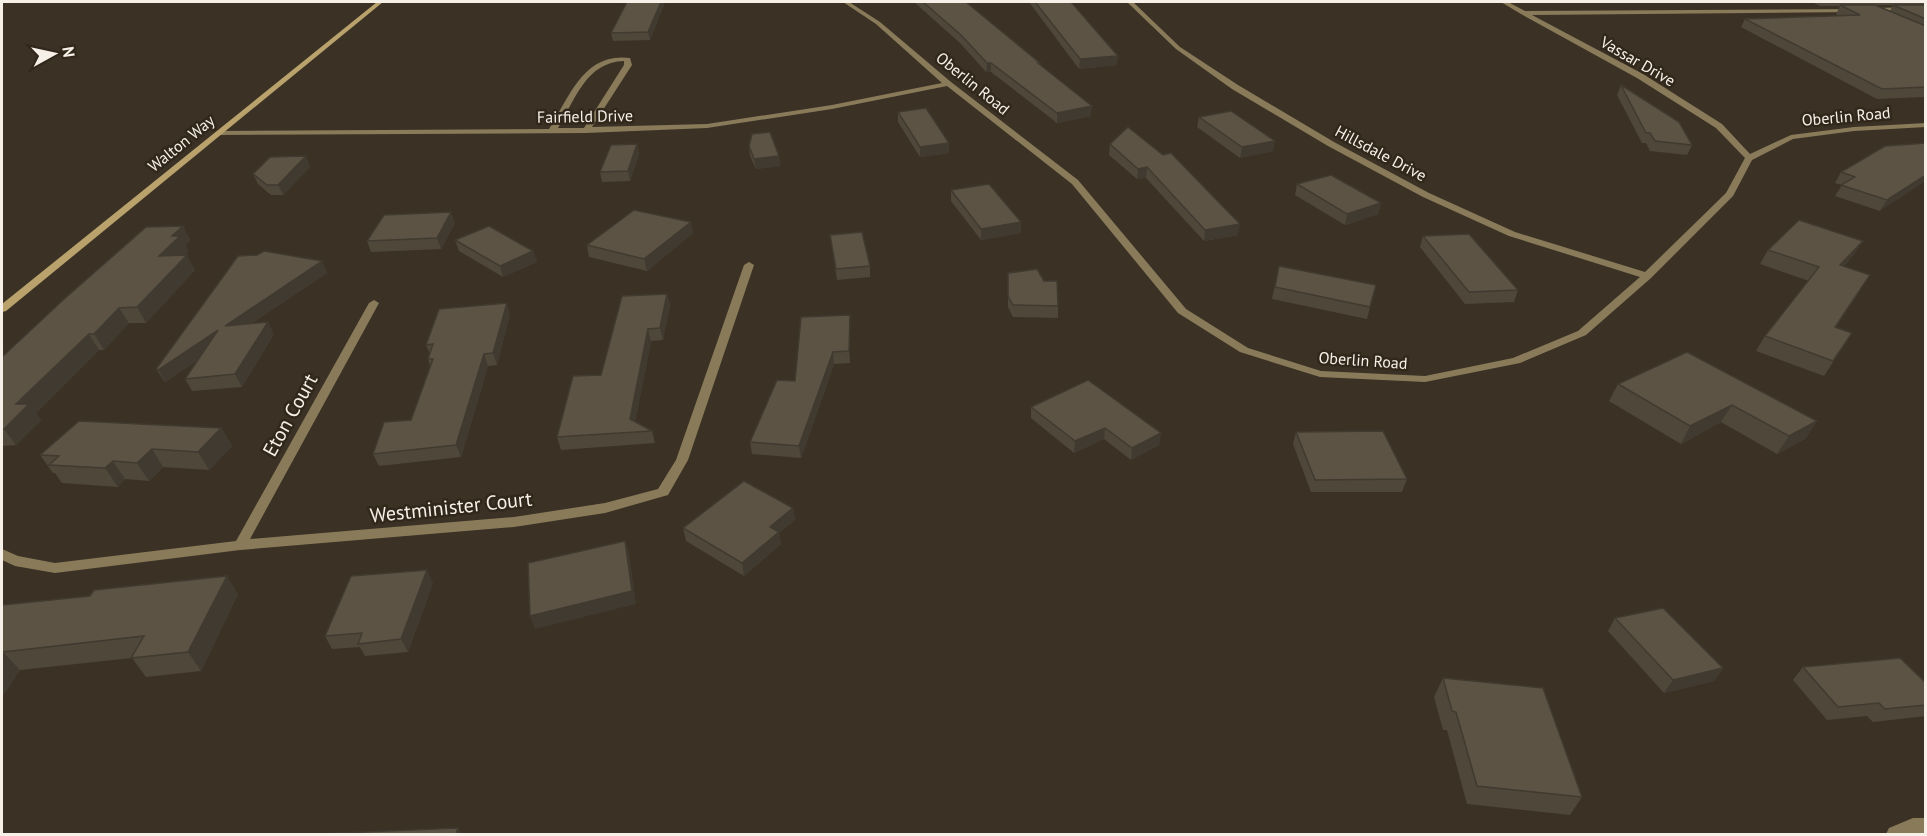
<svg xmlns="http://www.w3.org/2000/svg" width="1927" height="836" viewBox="0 0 1927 836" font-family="'PT Sans',sans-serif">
	<rect width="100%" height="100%" fill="#3b3225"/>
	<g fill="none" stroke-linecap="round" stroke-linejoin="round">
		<g fill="#897b5a" fill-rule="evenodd">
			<path d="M843 2H849L880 22 951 82 1078 180 1186 309 1248 348 1321 371 1425 376 1513 358 1578 331 1640 277 1509 236 1423 197 1328 146 1232 89 1176 49 1127 2H1133L1180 47 1238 85 1334 142 1429 193 1515 232 1645 272 1726 193 1745 158 1716 128 1637 78 1521 14 1501 2H1508L1525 11 1854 9V11L1852 12 1532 15 1643 74 1722 124 1750 154 1791 135 1854 127 1926 123V127L1854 131 1793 139 1752 160 1733 196 1651 278 1586 335 1520 363 1425 382 1320 377 1240 352 1178 313 1072 184 947 86 832 109 707 128 586 133 219 135 215 133 219 131 549 129C570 96 584 52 630 58L632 65 592 127 707 124 832 105 942 83 876 24ZM624 61V65L584 128H558C575 100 586 62 624 61Z"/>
			<polygon points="1926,7 1926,11 1870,12 1867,10 1870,8"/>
			<polygon points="749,262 754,265 688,460 668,495 605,513 514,527 240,550 55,573 15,566 2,560 2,549 18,556 55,563 236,541 369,303 374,300 379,303 250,539 514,517 605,503 658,489 676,460 744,265"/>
			<polygon points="1913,818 1926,818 1926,834 1886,834 1889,828"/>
		</g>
		<polygon fill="#baa26d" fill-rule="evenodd" points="377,2 383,2 6,311 2,312 2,304"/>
	</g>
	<g fill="#4f473a" fill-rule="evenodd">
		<polygon points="665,2 650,40 613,41 611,33"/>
		<polygon points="914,2 966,2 1040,63 1040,65 1091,116 1057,123 991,72 986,72 961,44"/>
		<polygon points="1029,2 1071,2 1117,65 1079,69"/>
		<path d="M1812 2H1926V97L1877 99 1741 27 1745 19 1840 16 1836 14 1840 6H1820ZM1876 5H1893L1890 11Z"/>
		<polygon points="1621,85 1692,145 1687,155 1650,151 1646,143 1642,143 1617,95"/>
		<polygon points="898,112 949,153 920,157 898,122"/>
		<polygon points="1199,117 1273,151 1240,158 1197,127"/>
		<polygon points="1128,127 1238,235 1204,241 1146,178 1137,179 1109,155 1110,144"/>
		<polygon points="1926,143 1880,211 1835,196 1842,185 1835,183 1841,172"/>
		<polygon points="637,144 639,154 630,181 602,182 600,172"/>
		<polygon points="749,146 779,156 780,166 756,169 750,156"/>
		<polygon points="310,167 283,195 271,195 258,184 253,174"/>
		<polygon points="1297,184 1381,203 1378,214 1345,225 1295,195"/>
		<polygon points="951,190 1021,222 1021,233 981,240 951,201"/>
		<polygon points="455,223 441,249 371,252 367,241"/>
		<polygon points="183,226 190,240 185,246 188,251 184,255 195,270 146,323 129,323 104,350 99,350 36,413 41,420 16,445 2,446 2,357"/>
		<polygon points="693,233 647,271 589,257 587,245"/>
		<polygon points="830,235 870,266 870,277 837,280"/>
		<polygon points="1423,236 1518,290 1514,302 1465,304 1420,247"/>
		<polygon points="455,240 533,251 537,262 503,277 459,251"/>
		<polygon points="1863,241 1854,254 1844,266 1861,289 1836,327 1843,347 1824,376 1756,351 1765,336 1809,281 1760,264 1768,250"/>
		<polygon points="322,261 327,273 252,323 274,334 242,387 192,391 185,379 198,360 165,382 164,381 156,369"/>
		<polygon points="1279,266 1370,307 1367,319 1272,299"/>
		<polygon points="1008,273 1058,306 1058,318 1013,317 1008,307"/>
		<polygon points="667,294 670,305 663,340 651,341 635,421 652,431 655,443 561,450 557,437 601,375"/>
		<polygon points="510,314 497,365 488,366 461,457 379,466 373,454 411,420 430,366 428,359 430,354 426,345"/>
		<polygon points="850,327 850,363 834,364 801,458 752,454 750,442 795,381"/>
		<polygon points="1618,384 1817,421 1805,439 1777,454 1721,422 1681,444 1609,401"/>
		<polygon points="1031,407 1161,433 1159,445 1131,460 1104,439 1074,453 1031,418"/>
		<polygon points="221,428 232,446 209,470 163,467 149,481 125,479 118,487 62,483 55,473 53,473 40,455"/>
		<polygon points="1296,432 1407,479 1402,492 1311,492 1293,444"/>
		<polygon points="793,508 795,520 779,533 781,544 744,576 686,541 683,528"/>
		<polygon points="433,583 408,652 365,656 360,647 332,649 325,636"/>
		<polygon points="238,594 201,671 146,677 132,658 20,670 4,694 2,695 2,605"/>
		<polygon points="1615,618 1723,668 1714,681 1664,693 1608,631"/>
		<polygon points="1803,667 1926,683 1926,716 1873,722 1867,716 1827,720 1793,680"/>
		<polygon points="1443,678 1582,797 1570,815 1467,804 1447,730 1443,730 1434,697"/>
	</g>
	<g fill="#403a30">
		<polygon points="661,2 665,2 650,40 648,32"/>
		<polygon points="1118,56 1117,65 1079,69 1080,59"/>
		<polygon points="987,63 991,63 991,72 986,72"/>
		<polygon points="1092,106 1091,116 1057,123 1057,113"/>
		<polygon points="1275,141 1273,151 1240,158 1242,147"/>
		<polygon points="949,143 949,153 920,157 920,147"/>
		<polygon points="637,144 639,154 630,181 628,171"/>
		<polygon points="306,156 310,167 283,195 278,185"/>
		<polygon points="779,156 780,166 756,169 754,159"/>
		<polygon points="1147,167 1146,178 1137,179 1138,169"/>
		<polygon points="1926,175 1926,181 1880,211 1887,200"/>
		<polygon points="1381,203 1378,214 1345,225 1347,214"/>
		<polygon points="451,212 455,223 441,249 437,238"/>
		<polygon points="691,222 693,233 647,271 644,259"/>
		<polygon points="1021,222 1021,233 981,240 981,229"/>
		<polygon points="1240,224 1238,235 1204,241 1205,230"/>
		<polygon points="183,226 190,240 185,246 188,251 167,271 159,256 172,236"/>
		<polygon points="1863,241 1854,254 1832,279 1840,265"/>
		<polygon points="533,251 537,262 503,277 500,266"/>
		<polygon points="187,255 195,270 146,323 137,307"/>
		<polygon points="322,261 327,273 231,337 225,326"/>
		<polygon points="667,294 670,305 663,340 660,328"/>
		<polygon points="507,303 510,314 497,365 493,353"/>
		<polygon points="119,308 129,323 104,350 94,334"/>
		<polygon points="850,315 850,363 849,351"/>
		<polygon points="268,322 274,334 242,387 235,374"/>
		<polygon points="648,329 651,341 633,431 630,419"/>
		<polygon points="218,330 225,342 165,382 158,370"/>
		<polygon points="89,334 99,350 36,413 41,420 16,445 4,429 16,404"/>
		<polygon points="833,352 834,364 801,458 799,446"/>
		<polygon points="484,354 488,366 461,457 456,445"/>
		<polygon points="1732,405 1721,422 1681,444 1690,426"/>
		<polygon points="1817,421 1805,439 1777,454 1789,436"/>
		<polygon points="221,428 232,446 209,470 198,452"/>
		<polygon points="1105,428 1104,439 1074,453 1075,441"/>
		<polygon points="1161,433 1159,445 1131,460 1132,448"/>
		<polygon points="152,449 163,467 149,481 137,463"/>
		<polygon points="113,461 125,479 118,487 105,468"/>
		<polygon points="793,508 795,520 779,533 781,544 744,576 742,563 770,527"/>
		<polygon points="625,541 629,553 636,604 535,629 530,616"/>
		<polygon points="427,570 433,583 408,652 401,639"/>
		<polygon points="227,576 238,594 201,671 188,652"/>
		<polygon points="3,652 20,670 4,694 2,692 2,655"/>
		<polygon points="1723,668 1714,681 1664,693 1673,680"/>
		<polygon points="458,828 462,834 456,834"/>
	</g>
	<g fill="#5c5344" stroke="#403a30" stroke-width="1.5">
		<polygon points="627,2 661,2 648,32 611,33"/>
		<polygon points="923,2 966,2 1040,63 1038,63 1092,106 1057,113 991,63 987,63 961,35"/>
		<polygon points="1035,2 1071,2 1118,56 1080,59"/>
		<polygon points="1840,5 1875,5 1926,26 1926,87 1882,89 1745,19 1860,15"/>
		<polygon points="1893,5 1926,5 1926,19"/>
		<polygon points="1621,85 1679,122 1692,145 1655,141 1650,133 1646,133"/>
		<polygon points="926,108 949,143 920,147 898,112"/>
		<polygon points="1231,111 1275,141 1242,147 1199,117"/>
		<polygon points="1128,127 1163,155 1171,153 1240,224 1205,230 1147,167 1138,169 1110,144"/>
		<polygon points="770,132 779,156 754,159 749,146 752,134"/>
		<polygon points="1926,143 1926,175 1887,200 1841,185 1855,177 1841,172 1885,146"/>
		<polygon points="637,144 628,171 600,172 611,145"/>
		<polygon points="306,156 278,185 267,185 253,174 270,157"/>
		<polygon points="1331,175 1381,203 1347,214 1297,184"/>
		<polygon points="989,184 1021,222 981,229 951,190"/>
		<polygon points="634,210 691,222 644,259 587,245"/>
		<polygon points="451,212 437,238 367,241 384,215"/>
		<polygon points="1799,220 1863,241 1840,265 1870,275 1835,327 1852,333 1833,361 1765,336 1819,267 1768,250"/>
		<polygon points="183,226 172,236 180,236 159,256 187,255 137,307 119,308 94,334 89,334 16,404 29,404 4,429 2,429 2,357 63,300 146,227"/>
		<polygon points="489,226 533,251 500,266 455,240"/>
		<polygon points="862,232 870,266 836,269 830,235"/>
		<polygon points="1469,234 1518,290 1469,292 1423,236"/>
		<polygon points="264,251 322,261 225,326 268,322 235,374 185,379 218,330 158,370 156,369 238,256 257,255"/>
		<polygon points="1279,266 1376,285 1370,307 1275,287"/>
		<polygon points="1037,269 1044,281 1057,281 1058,306 1013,305 1008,296 1008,273"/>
		<polygon points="667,294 660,328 648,329 630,419 652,431 557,437 573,376 601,375 622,296"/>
		<polygon points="507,303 493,353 484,354 456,445 373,454 384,422 411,420 433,359 428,359 433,344 426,345 439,309"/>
		<polygon points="850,315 849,351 833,352 799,446 750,442 777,380 795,381 801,317"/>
		<polygon points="1687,352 1817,421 1789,436 1732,405 1690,426 1618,384"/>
		<polygon points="1088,380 1161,433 1132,448 1105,428 1075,441 1031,407"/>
		<polygon points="79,421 221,428 198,452 152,449 137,463 113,461 105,468 49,465 59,456 40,455"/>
		<polygon points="1383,431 1407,479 1315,480 1296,432"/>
		<polygon points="744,481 793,508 770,527 779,532 742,563 683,528"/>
		<polygon points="625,541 632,591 530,616 528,563"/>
		<polygon points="427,570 401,639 358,644 362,633 325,636 351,576"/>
		<polygon points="227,576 188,652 131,658 144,636 3,652 2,655 2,605 90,596 94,590"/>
		<polygon points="1663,608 1723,668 1673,680 1615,618"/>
		<polygon points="1900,658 1926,683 1926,705 1885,709 1879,703 1838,707 1803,667"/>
		<polygon points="1443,678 1543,688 1582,797 1477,786 1456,712 1452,711"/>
		<polygon points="458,828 456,834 316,834"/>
	</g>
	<g text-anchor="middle" stroke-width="5" stroke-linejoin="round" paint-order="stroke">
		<g font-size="16" fill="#f6f0e8" stroke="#31281b">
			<text transform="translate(1638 61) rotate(30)" y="6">Vassar Drive</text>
			<text transform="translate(973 83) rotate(39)" y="6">Oberlin Road</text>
			<text transform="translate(585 116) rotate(-1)" y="6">Fairfield Drive</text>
			<text transform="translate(1846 116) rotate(-5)" y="6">Oberlin Road</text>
			<text transform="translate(181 143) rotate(-39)" y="6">Walton Way</text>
			<text transform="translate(1381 153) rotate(28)" y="6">Hillsdale Drive</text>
			<text transform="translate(1363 360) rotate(4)" y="6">Oberlin Road</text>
		</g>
		<g font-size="20" fill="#f6f0e8" stroke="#31281b">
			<text transform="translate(290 415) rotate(-61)" y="7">Eton Court</text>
			<text transform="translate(451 507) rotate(-6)" y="7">Westminister Court</text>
		</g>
	</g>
	<rect width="1927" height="836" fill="none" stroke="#f6f0e8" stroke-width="6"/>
	<g transform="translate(54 54) rotate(82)" stroke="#31281b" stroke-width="4.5" paint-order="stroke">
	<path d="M0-4.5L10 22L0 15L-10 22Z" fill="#f6f0e8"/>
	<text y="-9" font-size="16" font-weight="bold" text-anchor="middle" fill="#f6f0e8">N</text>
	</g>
</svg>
